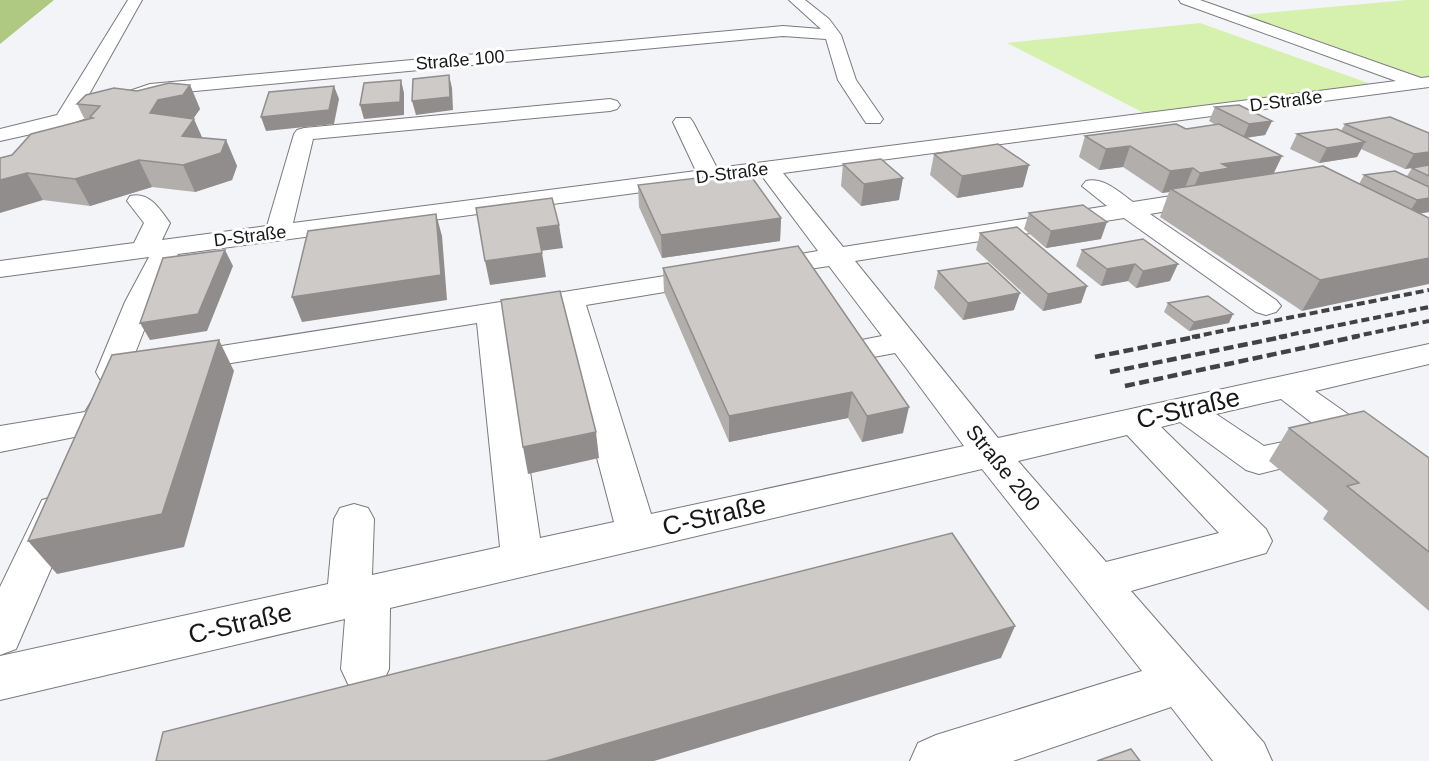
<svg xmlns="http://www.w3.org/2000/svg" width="1429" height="761" viewBox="0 0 1429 761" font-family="Helvetica,sans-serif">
	<rect width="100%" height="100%" fill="#f3f4f8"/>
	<g fill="#d6f0ad">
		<polygon points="1407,0 1429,0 1429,76 1421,77 1244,15"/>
		<polygon points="1200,23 1371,84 1144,113 1007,43"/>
	</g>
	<polygon fill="#afc982" points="0,0 54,0 0,44"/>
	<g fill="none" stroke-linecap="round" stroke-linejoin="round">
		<g stroke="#7a7a7e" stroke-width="2">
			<g id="minor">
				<polygon points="128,0 142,0 82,107 150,84 783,26 821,29 789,0 805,0 829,19 841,35 856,80 883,119 880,123 866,123 838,80 826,39 783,36 153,95 58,128 0,141 0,129 57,115"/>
				<path d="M1179 0H1200L1421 78 1429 77V87L783 173 843 247 1107 206 1082 186 1086 181C1104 177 1119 192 1133 202L1210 190 1218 192 1222 197 1218 202 1150 214 1276 300 1281 306 1276 312 1266 315 1256 312 1124 218 855 261 998 438 1429 344V364L1315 391 1369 429 1374 438 1369 447 1259 474 1246 470 1180 422 1161 427 1266 529 1272 541 1266 553 1131 591 1264 743 1272 761H1213L1171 707 1013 761H910L918 743 936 735 1142 671 982 469 390 608 389 669 382 684 365 691 348 684 341 669 345 619 0 700V656L328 584 334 519 340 508 354 504 368 508 374 519 372 575 500 547 477 323 182 371 171 368 166 361 171 354 709 269 719 271 723 277 719 283 586 305 651 514 964 446 895 353 852 361 841 358 836 351 841 344 882 336 829 266 763 276 753 274 749 268 753 262 818 251 762 176 178 254 155 302 132 361 137 363 142 370 137 377 112 382 100 379 96 372 125 302 149 257 0 277V261L134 243 144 223 127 201 130 196C149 191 160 209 170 223L162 240 267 226 294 134 297 130 304 128 610 99 617 101 620 105 617 109 610 111 313 139 293 223 696 171 673 122 676 118H690L693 122 717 168 1396 81 1181 3ZM558 310 614 522 540 538 507 318ZM1281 399 1325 433 1264 446 1216 414ZM1127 435 1219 533 1106 562 1018 461Z"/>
				<polygon points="111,386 123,389 128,397 109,430 0,452 0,426 85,412 99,389"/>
				<polygon points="56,496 70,500 76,511 16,649 0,655 0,587 42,500"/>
			</g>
		</g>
		<use href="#minor" fill="#fff" fill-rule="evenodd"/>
		<g stroke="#424244" stroke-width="4" stroke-dasharray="8 4" stroke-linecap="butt">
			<polyline points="1192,337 1429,290"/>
			<polyline points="1279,337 1429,307"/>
			<polyline points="1352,337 1429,321"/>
		</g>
		<g stroke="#424244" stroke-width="4.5" stroke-dasharray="10 4.5" stroke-linecap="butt">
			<polyline points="1095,357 1200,336"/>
			<polyline points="1110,372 1287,336"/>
			<polyline points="1125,386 1359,336"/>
		</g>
	</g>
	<g fill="#b1aeac">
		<polygon points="190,85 200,109 193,119 202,138 226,140 237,166 232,180 195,192 152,187 90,206 43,200 12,155 85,120 77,104"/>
		<polygon points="1215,107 1272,121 1265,135 1246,138 1282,156 1273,173 1359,184 1364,175 1407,176 1412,168 1425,166 1405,169 1361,149 1357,157 1319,163 1290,149 1297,134 1341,131 1345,124 1429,133 1429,212 1419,213 1302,311 1160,217 1169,192 1162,193 1123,167 1099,170 1079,157 1085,136 1186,129 1216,125 1209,121"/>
		<polygon points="934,154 1023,187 957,198 930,175"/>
		<polygon points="843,164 899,200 861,206 841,186"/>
		<polygon points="638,185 781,218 780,241 662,258 639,207"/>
		<polygon points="1029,213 1101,239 1046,248 1024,229"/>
		<polygon points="980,233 1087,286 1081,303 1043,311 976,250"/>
		<polygon points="1143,239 1170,281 1136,288 1128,281 1101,286 1076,266 1082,250"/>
		<polygon points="798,246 903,433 862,442 848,418 729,442 664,292 663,268"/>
		<polygon points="938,271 1014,310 963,320 934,288"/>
		<polygon points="1168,303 1229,323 1189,331 1164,312"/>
		<polygon points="1289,428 1429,458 1429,611 1323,519 1328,511 1269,461"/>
	</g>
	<g fill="#908d8c">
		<polygon points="449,75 452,88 453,110 416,115 412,101"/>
		<polygon points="401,80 404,93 404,115 364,119 360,105"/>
		<polygon points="190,85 200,109 193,119 150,113 158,100"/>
		<polygon points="334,86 339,99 334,124 266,131 261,117"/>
		<polygon points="194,119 205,144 226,140 237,166 232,180 195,192 183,165 182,136"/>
		<polygon points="1272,121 1265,135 1243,138 1249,124"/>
		<polygon points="1365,142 1357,157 1319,163 1327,148"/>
		<polygon points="1130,146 1123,167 1099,170 1106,149"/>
		<polygon points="1429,152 1429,165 1405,169 1414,154"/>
		<polygon points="1282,156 1272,177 1191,194 1200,173 1222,164"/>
		<polygon points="139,160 152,187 90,206 75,179"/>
		<polygon points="1029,165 1023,187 957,198 962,176"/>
		<polygon points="1193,168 1184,190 1171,189 1169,192 1162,193 1170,171"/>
		<polygon points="27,173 43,200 0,213 0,180"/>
		<polygon points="903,178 899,200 861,206 864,184"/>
		<polygon points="1429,198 1429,212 1407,216 1417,200"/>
		<polygon points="436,214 442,236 447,300 302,322 292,297"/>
		<polygon points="781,218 780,241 662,258 661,235"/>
		<polygon points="1107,222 1101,239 1046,248 1051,231"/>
		<polygon points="559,225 563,248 540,251 537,228"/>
		<polygon points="225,250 233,266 207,331 150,340 140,323"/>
		<polygon points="542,253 546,277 490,285 485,261"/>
		<polygon points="1429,258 1429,284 1302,311 1320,280"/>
		<polygon points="1135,264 1128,281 1101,286 1107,269"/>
		<polygon points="1178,264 1170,281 1136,288 1143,271"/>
		<polygon points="1087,286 1081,303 1043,311 1048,294"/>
		<polygon points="1020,293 1014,310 963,320 968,303"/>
		<polygon points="1233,314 1229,323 1189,331 1194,322"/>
		<polygon points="219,340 234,371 184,547 57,574 28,541"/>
		<polygon points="852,392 848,418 729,442 729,416"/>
		<polygon points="909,407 903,433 862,442 867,416"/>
		<polygon points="596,432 599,458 528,474 523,447"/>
		<polygon points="1015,626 1001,658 654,761 546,761"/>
	</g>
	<g fill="#cecac8" stroke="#908d8c" stroke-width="1.5">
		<polygon points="449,75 450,97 412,101 413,79"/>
		<polygon points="401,80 400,102 360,105 364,83"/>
		<polygon points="169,83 190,85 183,95 158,100 150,113 194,119 182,136 226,140 221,153 183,165 139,160 75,179 27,173 0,180 0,158 12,155 31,134 93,118 90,117 100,106 77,104 86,95 114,88 137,91"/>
		<polygon points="334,86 329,110 261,117 269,92"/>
		<polygon points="1239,105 1272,121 1249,124 1215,107"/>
		<polygon points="1390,117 1429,133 1429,152 1414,154 1345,124"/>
		<polygon points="1176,124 1186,129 1219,124 1282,156 1222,164 1230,168 1200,173 1193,168 1170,171 1130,146 1106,149 1085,136"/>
		<polygon points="1337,129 1365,142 1327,148 1297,134"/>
		<polygon points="998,144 1029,165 962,176 934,154"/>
		<polygon points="881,159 903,178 864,184 843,164"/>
		<polygon points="1429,165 1429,176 1412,168"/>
		<polygon points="1323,166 1429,218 1429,258 1320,280 1171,189"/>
		<polygon points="1395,171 1429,187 1429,198 1417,200 1364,175"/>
		<polygon points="748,172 781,218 661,235 638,185"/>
		<polygon points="552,198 559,225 537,228 542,253 485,261 476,208"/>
		<polygon points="1083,205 1107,222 1051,231 1029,213"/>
		<polygon points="436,214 441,275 292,297 308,231"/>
		<polygon points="1017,227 1087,286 1048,294 980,233"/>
		<polygon points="1143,239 1178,264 1143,271 1135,264 1107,269 1082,250"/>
		<polygon points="798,246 909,407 867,416 852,392 729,416 663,268"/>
		<polygon points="225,250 198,314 140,323 163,258"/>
		<polygon points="988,263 1020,293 968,303 938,271"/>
		<polygon points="560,291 596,432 523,447 501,300"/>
		<polygon points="1208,296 1233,314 1194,322 1168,303"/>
		<polygon points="219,340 162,514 28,541 112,355"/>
		<polygon points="1364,411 1429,458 1429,552 1347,486 1359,483 1289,428"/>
		<polygon points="952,533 1015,626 546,761 156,761 163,732"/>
		<polygon points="1131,749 1140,761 1097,761"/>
	</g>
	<g text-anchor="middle" stroke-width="6" stroke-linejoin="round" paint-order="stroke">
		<g font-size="18" fill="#171718" stroke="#fff">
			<text transform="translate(460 60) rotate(-5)" y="6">Straße 100</text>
			<text transform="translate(1286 101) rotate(-7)" y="6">D-Straße</text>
			<text transform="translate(732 173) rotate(-7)" y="6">D-Straße</text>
			<text transform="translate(250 236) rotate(-7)" y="6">D-Straße</text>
		</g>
		<g font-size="21" fill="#171718" stroke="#fff">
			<text transform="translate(1003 468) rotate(51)" y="7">Straße 200</text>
		</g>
		<g font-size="26" fill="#171718" stroke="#fff">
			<text transform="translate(1188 408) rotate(-13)" y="9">C-Straße</text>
			<text transform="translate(714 515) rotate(-13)" y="9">C-Straße</text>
			<text transform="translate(240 623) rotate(-13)" y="9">C-Straße</text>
		</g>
	</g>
</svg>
